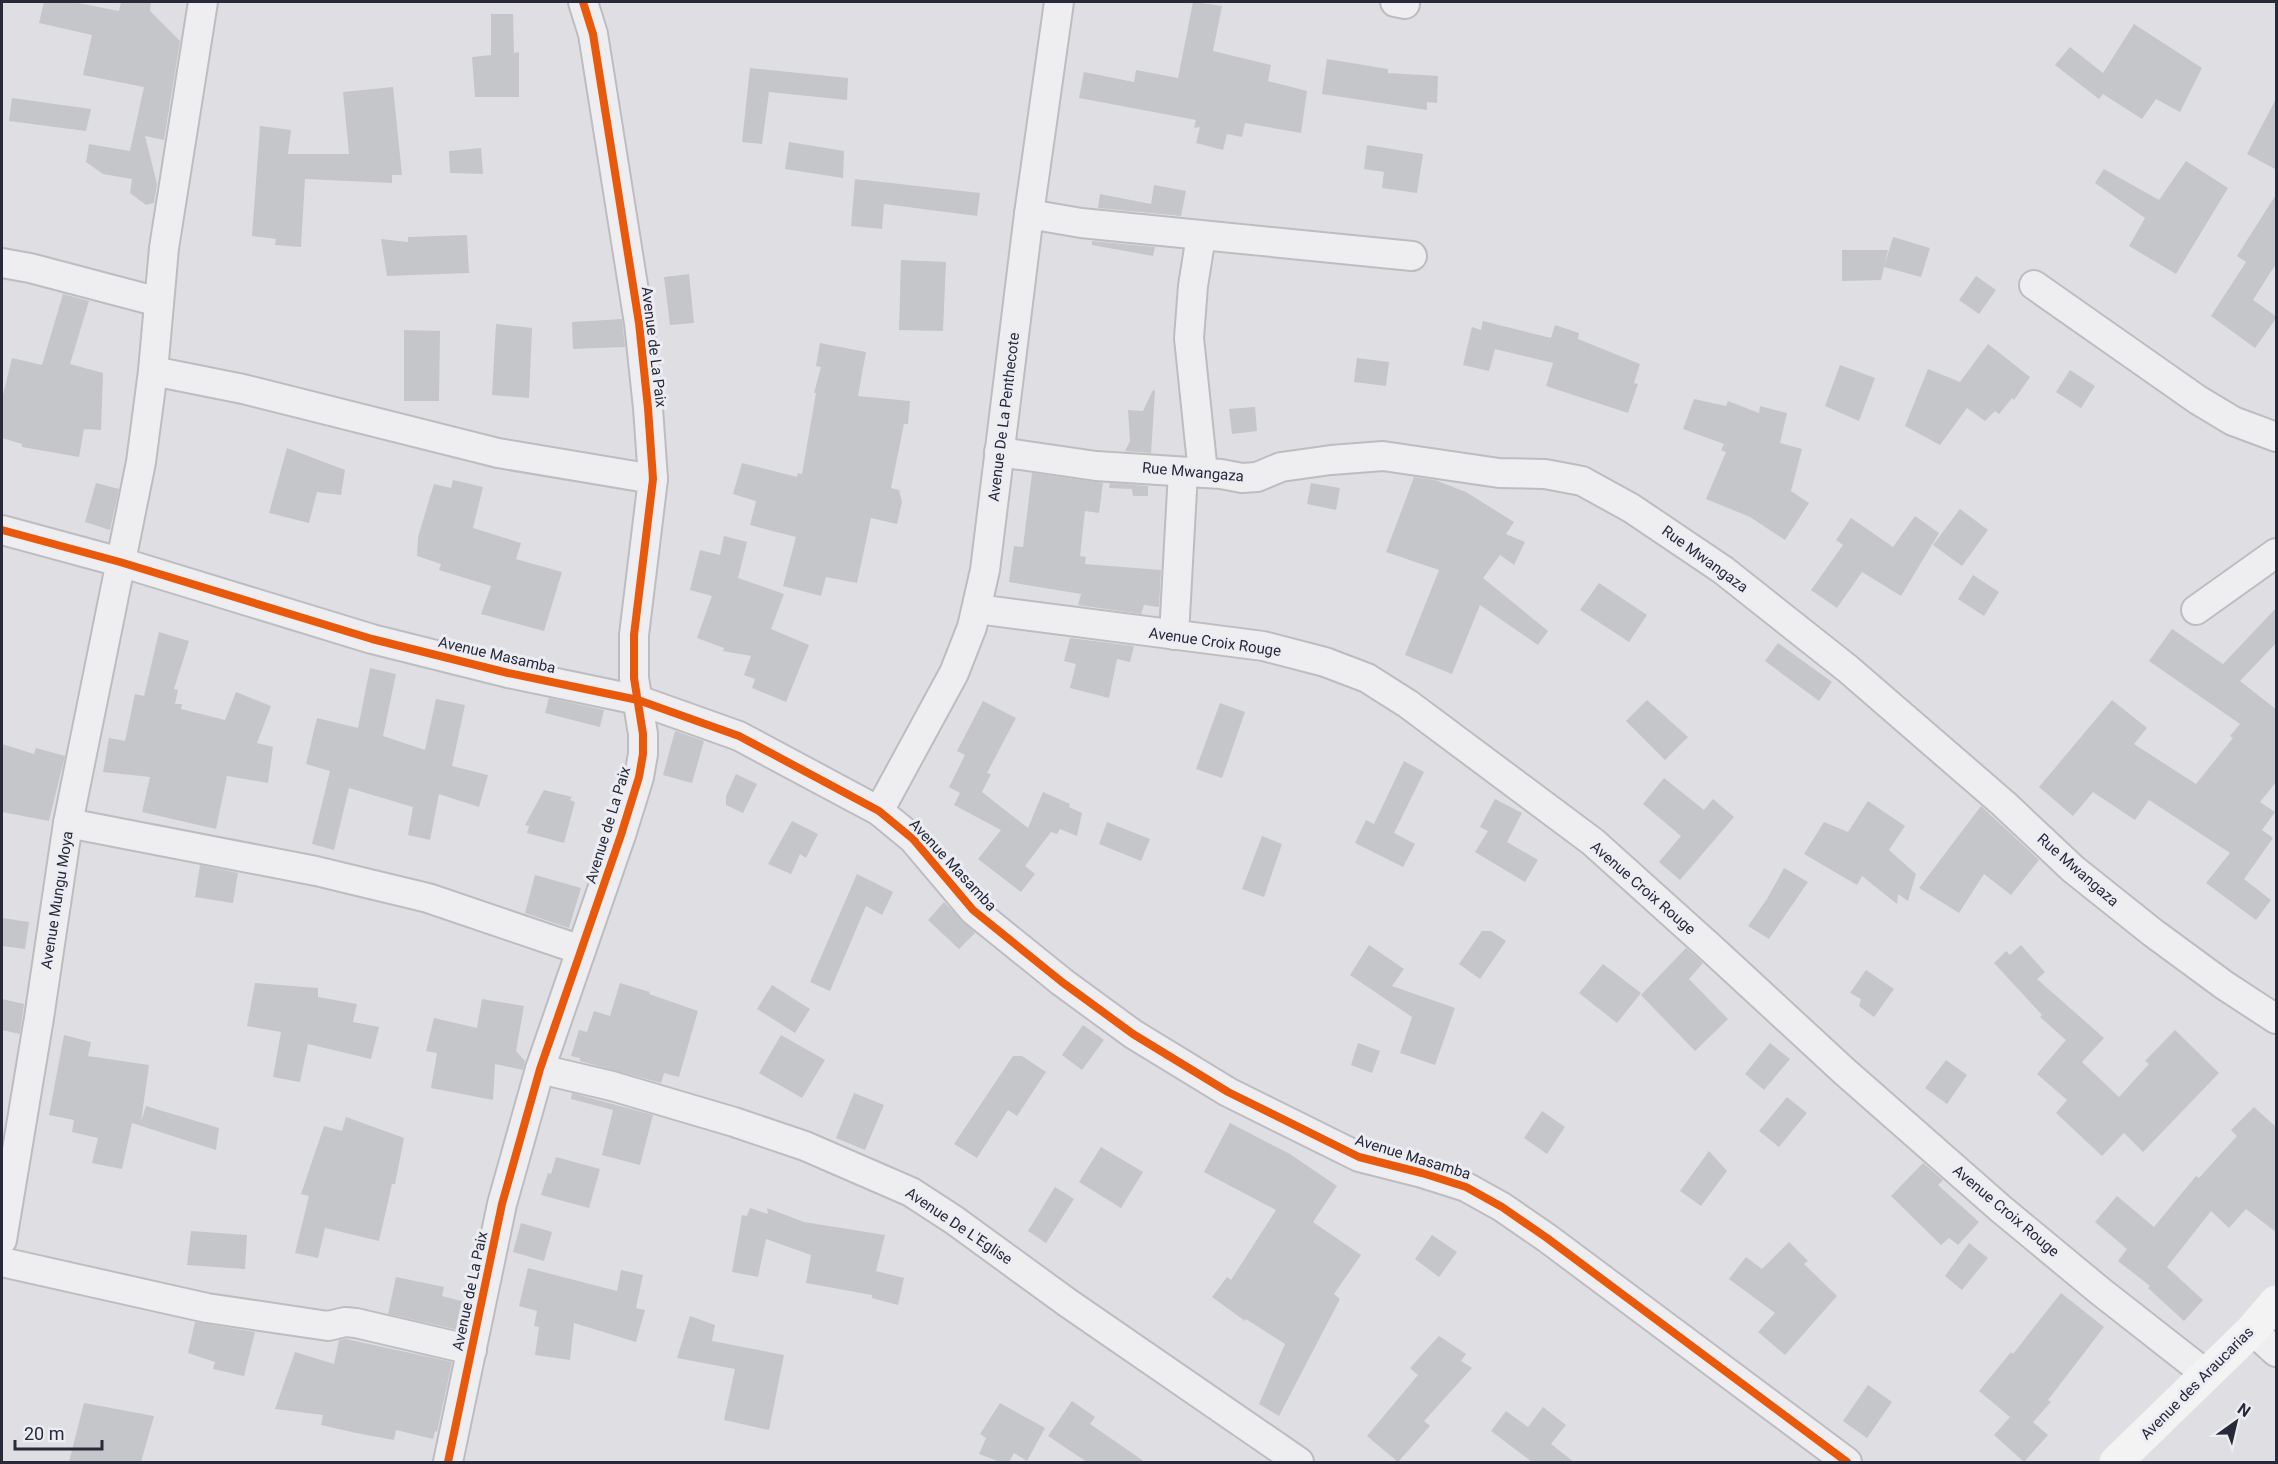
<svg xmlns="http://www.w3.org/2000/svg" width="2278" height="1464" viewBox="0 0 2278 1464" font-family="Roboto,sans-serif">
	<rect width="100%" height="100%" fill="#dfdfe3"/>
	<g fill="#c5c6ca">
		<polygon points="44,2 73,2 119,11 121,2 151,2 150,11 180,41 164,140 145,136 157,184 154,203 146,205 130,193 132,179 103,174 86,162 89,144 130,151 144,87 83,75 92,35 39,23"/>
		<polygon points="1193,2 1222,6 1213,51 1271,65 1268,81 1307,91 1301,133 1245,123 1242,137 1227,134 1223,150 1196,143 1200,127 1194,128 1196,120 1079,98 1084,72 1134,82 1136,70 1178,78"/>
		<polygon points="491,14 513,14 514,53 519,52 519,97 475,97 472,57 491,55"/>
		<polygon points="2134,24 2202,68 2180,112 2156,99 2142,119 2103,94 2099,99 2055,65 2070,47 2103,73"/>
		<polygon points="1327,59 1388,69 1388,73 1438,76 1437,103 1427,102 1427,110 1322,94"/>
		<polygon points="750,68 848,78 847,100 769,92 762,144 742,142"/>
		<polygon points="393,87 402,175 392,175 392,183 305,179 301,247 275,245 276,239 252,236 260,126 291,130 288,154 349,154 343,92"/>
		<polygon points="2277,97 2277,170 2247,154"/>
		<polygon points="12,98 91,109 86,131 9,121"/>
		<polygon points="789,142 844,151 843,178 785,169"/>
		<polygon points="1367,145 1423,154 1417,193 1382,188 1384,172 1364,169"/>
		<polygon points="481,148 483,174 450,173 449,151"/>
		<polygon points="2186,161 2228,188 2176,274 2129,246 2145,218 2095,183 2104,169 2159,200"/>
		<polygon points="855,179 980,193 977,216 884,204 882,229 851,226"/>
		<polygon points="1154,185 1186,191 1181,216 1098,208 1100,194 1151,204"/>
		<polygon points="2277,193 2277,262 2253,300 2277,317 2255,348 2211,316 2246,262 2237,256"/>
		<polygon points="467,235 469,273 387,276 381,239 408,242 408,237"/>
		<polygon points="1893,237 1930,248 1921,277 1884,267"/>
		<polygon points="1092,241 1155,247 1153,256 1092,245"/>
		<polygon points="1842,250 1888,250 1881,280 1842,281"/>
		<polygon points="901,260 946,262 943,331 899,330"/>
		<polygon points="689,274 694,323 670,325 664,277"/>
		<polygon points="1976,276 1996,290 1979,314 1959,300"/>
		<polygon points="63,294 89,301 70,364 103,373 101,430 84,429 79,457 22,447 22,444 2,438 2,399 12,358 42,365"/>
		<polygon points="622,319 625,347 573,349 572,322"/>
		<polygon points="1483,321 1551,338 1555,325 1579,333 1578,339 1640,364 1634,383 1638,384 1628,413 1546,386 1553,363 1495,349 1489,371 1463,365 1472,327 1481,330"/>
		<polygon points="496,324 532,328 529,398 492,395"/>
		<polygon points="404,330 440,331 439,401 404,401"/>
		<polygon points="820,343 866,352 858,396 910,401 908,424 904,424 891,488 899,490 902,502 897,524 871,518 857,583 826,577 821,596 783,586 796,537 750,525 756,501 733,494 742,463 797,477 798,473 802,474 816,393 814,393 821,367 816,366"/>
		<polygon points="1988,344 2030,377 2014,400 2012,398 1999,414 1995,411 1985,421 1967,408 1940,445 1905,426 1928,369 1960,382"/>
		<polygon points="1357,358 1389,362 1386,386 1354,382"/>
		<polygon points="1840,365 1875,378 1859,421 1825,406"/>
		<polygon points="2070,370 2095,386 2081,408 2056,392"/>
		<polygon points="1153,390 1155,391 1151,453 1125,451 1130,441 1128,410 1143,411"/>
		<polygon points="1694,399 1726,406 1728,401 1759,413 1760,406 1787,413 1780,443 1802,449 1791,491 1809,503 1785,540 1750,517 1706,499 1726,452 1721,450 1724,444 1683,429"/>
		<polygon points="1255,407 1257,431 1232,434 1229,409"/>
		<polygon points="287,448 345,470 341,495 317,492 309,523 269,513"/>
		<polygon points="1032,473 1103,483 1099,513 1085,511 1080,556 1086,557 1085,564 1161,570 1159,607 1144,605 1141,614 1078,605 1081,594 1009,582 1014,546 1023,547"/>
		<polygon points="1414,477 1435,480 1466,492 1514,522 1506,534 1525,542 1514,565 1500,555 1483,578 1548,631 1538,645 1480,605 1452,674 1405,655 1439,570 1386,552"/>
		<polygon points="453,480 483,487 473,528 521,543 516,559 562,572 544,631 481,614 491,586 439,570 441,564 417,556 418,537 434,484 451,488"/>
		<polygon points="96,483 119,489 110,530 85,522"/>
		<polygon points="1110,483 1148,486 1148,496 1133,496 1132,489 1109,488"/>
		<polygon points="1311,483 1340,488 1336,510 1307,504"/>
		<polygon points="1960,509 1988,530 1962,566 1933,545"/>
		<polygon points="1915,516 1939,533 1901,596 1862,572 1837,608 1811,590 1843,545 1836,540 1851,518 1893,547"/>
		<polygon points="724,536 747,542 738,578 784,594 771,629 809,645 786,702 752,688 755,679 744,675 751,656 723,651 724,648 697,638 712,596 690,590 700,550 720,555"/>
		<polygon points="1973,575 1999,592 1984,616 1958,599"/>
		<polygon points="1599,583 1647,615 1629,642 1580,610"/>
		<polygon points="2277,607 2277,642 2240,681 2277,710 2277,781 2260,802 2275,812 2262,830 2273,838 2244,879 2271,900 2256,920 2206,883 2230,853 2149,800 2135,820 2093,792 2073,816 2039,787 2112,700 2147,728 2134,744 2196,784 2233,738 2230,736 2240,724 2149,661 2172,629 2223,664"/>
		<polygon points="159,632 189,641 174,689 178,690 175,704 182,704 181,709 225,720 236,692 271,706 257,743 273,747 268,783 227,776 216,829 142,812 150,777 103,772 109,738 125,741 135,694 144,696"/>
		<polygon points="1070,638 1134,646 1130,662 1117,659 1109,698 1070,688 1076,664 1064,661"/>
		<polygon points="1778,643 1832,682 1819,701 1765,661"/>
		<polygon points="370,668 396,674 383,736 425,750 436,699 465,705 452,766 488,775 479,807 439,794 430,840 408,835 413,807 349,788 334,850 312,844 330,771 306,764 317,718 358,728"/>
		<polygon points="549,698 604,710 600,727 545,713"/>
		<polygon points="1647,700 1688,737 1665,760 1626,721"/>
		<polygon points="983,701 1016,718 987,773 991,774 982,792 1028,828 1043,792 1070,804 1069,807 1082,813 1077,836 1060,829 1057,834 1051,832 1025,866 1035,874 1021,892 978,859 1001,830 954,805 960,793 949,787 965,755 957,751"/>
		<polygon points="1220,703 1245,712 1222,778 1196,769"/>
		<polygon points="675,731 704,741 692,783 663,775"/>
		<polygon points="2,744 34,754 36,748 65,756 49,821 2,812"/>
		<polygon points="1404,761 1424,772 1394,833 1415,844 1403,867 1355,843 1366,820 1374,824"/>
		<polygon points="736,774 757,784 743,813 726,805 726,796"/>
		<polygon points="1664,778 1704,810 1713,799 1734,817 1680,880 1659,862 1681,836 1643,804"/>
		<polygon points="544,790 572,797 570,800 575,802 564,843 527,833 529,826 525,825"/>
		<polygon points="1495,799 1522,813 1507,842 1538,860 1525,882 1475,852 1488,831 1480,827"/>
		<polygon points="1868,801 1905,826 1889,850 1916,874 1908,901 1898,894 1897,904 1862,876 1857,885 1804,854 1824,822 1848,832"/>
		<polygon points="1981,806 2039,860 2011,895 1984,874 1959,913 1919,888"/>
		<polygon points="792,821 818,834 806,858 800,854 791,874 768,864"/>
		<polygon points="1107,822 1150,839 1141,861 1099,844"/>
		<polygon points="1262,836 1282,844 1264,897 1242,889"/>
		<polygon points="200,865 238,873 233,903 195,897"/>
		<polygon points="1784,868 1808,882 1769,939 1748,926 1767,899"/>
		<polygon points="857,874 893,892 882,915 866,906 830,991 810,982"/>
		<polygon points="535,875 581,888 569,928 525,913"/>
		<polygon points="944,902 975,933 959,949 928,920"/>
		<polygon points="2,918 29,922 25,949 2,946"/>
		<polygon points="1482,931 1491,931 1506,941 1480,979 1459,964"/>
		<polygon points="1369,945 1404,969 1392,986 1455,1008 1435,1065 1400,1053 1412,1017 1350,975"/>
		<polygon points="2021,945 2045,972 2037,979 2104,1038 2082,1062 2119,1097 2149,1064 2145,1061 2175,1030 2219,1073 2143,1152 2124,1133 2102,1156 2056,1113 2067,1100 2037,1074 2066,1040 2040,1017 2042,1015 1994,963 2006,951 2010,955"/>
		<polygon points="1686,948 1703,963 1689,979 1728,1019 1695,1051 1641,995"/>
		<polygon points="1603,964 1641,993 1617,1023 1579,993"/>
		<polygon points="1866,970 1894,989 1874,1017 1859,1006 1861,999 1850,993"/>
		<polygon points="255,983 318,988 318,997 357,1004 353,1022 379,1027 371,1059 308,1044 300,1082 273,1077 281,1032 247,1026"/>
		<polygon points="620,983 650,992 649,994 698,1011 679,1077 664,1073 661,1083 580,1061 580,1058 571,1056 579,1030 587,1032 594,1011 610,1016"/>
		<polygon points="772,985 810,1009 795,1033 757,1009"/>
		<polygon points="2,999 24,1004 20,1034 2,1030"/>
		<polygon points="482,999 524,1006 516,1051 525,1061 523,1070 495,1064 493,1100 431,1088 437,1053 426,1051 434,1018 477,1028"/>
		<polygon points="1083,1025 1104,1040 1082,1070 1062,1055"/>
		<polygon points="64,1035 91,1042 88,1056 149,1065 141,1122 146,1106 219,1128 216,1150 132,1123 122,1169 92,1163 98,1138 72,1132 74,1120 49,1115"/>
		<polygon points="781,1035 825,1060 802,1098 759,1073"/>
		<polygon points="1358,1043 1380,1051 1372,1073 1351,1065"/>
		<polygon points="1770,1043 1790,1059 1764,1090 1745,1074"/>
		<polygon points="1013,1056 1022,1056 1046,1072 1017,1116 1008,1110 977,1158 954,1144"/>
		<polygon points="1946,1060 1967,1075 1947,1104 1925,1088"/>
		<polygon points="572,1093 653,1115 640,1165 602,1155 613,1110 571,1099"/>
		<polygon points="854,1093 884,1105 865,1150 836,1138"/>
		<polygon points="1787,1097 1807,1113 1779,1147 1759,1131"/>
		<polygon points="2254,1107 2277,1128 2277,1233 2246,1209 2229,1228 2211,1211 2167,1267 2203,1300 2184,1321 2148,1288 2150,1286 2118,1261 2127,1249 2095,1222 2117,1196 2154,1227 2196,1176 2199,1178 2237,1136 2231,1130"/>
		<polygon points="1542,1111 1565,1127 1547,1154 1524,1138"/>
		<polygon points="346,1117 404,1138 395,1184 392,1184 379,1241 325,1228 318,1258 295,1253 309,1196 301,1194 324,1126 342,1131"/>
		<polygon points="1230,1123 1290,1154 1337,1186 1313,1222 1361,1255 1334,1294 1340,1299 1279,1416 1259,1404 1285,1344 1246,1319 1245,1321 1212,1297 1227,1277 1231,1280 1276,1210 1204,1172"/>
		<polygon points="1101,1147 1143,1172 1121,1208 1079,1182"/>
		<polygon points="1709,1151 1727,1171 1701,1206 1680,1191"/>
		<polygon points="556,1157 600,1169 589,1208 541,1195 548,1173 551,1174"/>
		<polygon points="1923,1163 1943,1180 1938,1185 1979,1222 1958,1245 1949,1238 1941,1245 1891,1196"/>
		<polygon points="1055,1187 1074,1199 1046,1243 1028,1231"/>
		<polygon points="750,1208 768,1214 767,1208 804,1222 885,1235 876,1271 904,1278 898,1305 872,1298 872,1295 806,1283 811,1255 766,1239 758,1277 732,1272 742,1215 747,1216"/>
		<polygon points="521,1223 552,1232 544,1261 513,1252"/>
		<polygon points="191,1231 247,1235 245,1269 187,1265"/>
		<polygon points="1432,1235 1457,1252 1439,1277 1415,1259"/>
		<polygon points="1789,1242 1808,1261 1804,1264 1837,1296 1785,1355 1758,1332 1775,1313 1729,1279 1746,1257 1762,1269"/>
		<polygon points="1969,1243 1988,1258 1962,1290 1945,1276"/>
		<polygon points="528,1268 617,1291 621,1270 643,1275 636,1308 645,1310 636,1342 574,1323 570,1360 535,1355 539,1327 534,1326 537,1311 519,1306"/>
		<polygon points="396,1277 444,1287 442,1296 465,1302 459,1330 388,1314"/>
		<polygon points="2061,1293 2104,1327 2048,1400 2051,1402 2033,1422 2048,1435 2024,1462 1994,1435 2010,1417 1979,1391 2011,1352 2013,1354"/>
		<polygon points="690,1316 715,1325 712,1341 784,1355 769,1430 724,1420 735,1369 677,1358"/>
		<polygon points="195,1322 255,1332 244,1376 213,1369 215,1362 188,1353"/>
		<polygon points="1439,1336 1466,1354 1461,1361 1472,1368 1424,1421 1430,1426 1398,1462 1367,1436 1418,1375 1410,1368"/>
		<polygon points="346,1339 452,1362 437,1432 435,1431 433,1439 396,1430 394,1440 356,1433 321,1425 323,1415 275,1409 295,1352 334,1364 339,1340"/>
		<polygon points="1868,1385 1892,1402 1867,1438 1843,1421"/>
		<polygon points="1072,1401 1095,1417 1090,1424 1145,1462 1087,1462 1048,1436"/>
		<polygon points="84,1403 154,1416 141,1462 69,1462"/>
		<polygon points="1000,1403 1045,1428 1027,1461 1014,1453 1009,1462 1000,1462 979,1454 986,1438 980,1434"/>
		<polygon points="1543,1407 1566,1425 1551,1444 1574,1462 1532,1462 1491,1431 1506,1411 1528,1427"/>
	</g>
	<g fill="none" stroke-linecap="round" stroke-linejoin="round">
		<g stroke="#bdbdc1" stroke-width="32">
			<g id="street">
				<polyline points="203,2 164,248 153,371 243,389 498,453 653,479"/>
				<polyline points="1395,2 1405,4"/>
				<polyline points="1029,214 1081,223 1412,256"/>
				<polyline points="1201,236 1193,286 1189,338 1203,473"/>
				<polyline points="2,263 30,268 159,302"/>
				<polyline points="2034,285 2198,400 2233,421 2276,437"/>
				<polyline points="999,452 1096,466 1221,474 1242,478 1257,477 1281,467 1331,460 1383,456 1499,473 1545,474 1582,481 1631,508 1723,570 1848,669 2004,804 2073,869 2152,932 2224,985 2276,1019"/>
				<polyline points="2,530 120,562 372,639 508,673 638,700 739,736 879,811 913,839 973,910 1062,982 1133,1034 1228,1092 1359,1157 1422,1173 1466,1187 1502,1207 1547,1238 1847,1462"/>
				<polyline points="977,609 1263,646 1325,662 1367,678 1408,704 1593,842 1713,950 1844,1071 2001,1209 2100,1291 2206,1374"/>
				<polyline points="2196,610 2276,553"/>
				<polyline points="1174,635 1183,472"/>
				<polyline points="879,811 954,673 972,627 985,570 1029,214 1059,2"/>
				<polyline points="68,823 316,871 428,898 581,950"/>
				<polyline points="540,1069 612,1086 734,1122 805,1146 911,1192 954,1220 1068,1303 1299,1462"/>
				<polyline points="2,1240 39,1018 68,823 141,462 153,371"/>
				<polyline points="2,1262 207,1308 328,1326 345,1322 356,1323 472,1350"/>
				<polyline points="2252,1330 2276,1352"/>
				<polyline points="448,1462 502,1204 540,1069 621,835 639,777 643,754 643,734 634,678 634,635 653,479 648,408 639,323 593,34 583,2"/>
			</g>
		</g>
		<use href="#street" stroke="#eeeef0" stroke-width="28"/>
		<polyline stroke="#f3f3f4" stroke-width="33" points="2116,1462 2252,1330 2276,1302"/>
		<g stroke="#ecedf3" stroke-width="11">
			<g id="cycleway">
				<polyline points="2,530 120,562 372,639 508,673 638,700 739,736 879,811 913,839 973,910 1062,982 1133,1034 1228,1092 1359,1157 1422,1173 1466,1187 1502,1207 1547,1238 1847,1462"/>
				<polyline points="448,1462 502,1204 540,1069 621,835 639,777 643,754 643,734 634,678 634,635 653,479 648,408 639,323 593,34 583,2"/>
			</g>
		</g>
		<use href="#cycleway" stroke="#e8590c" stroke-width="8"/>
	</g>
	<g text-anchor="middle" stroke-width="6" stroke-linejoin="round" paint-order="stroke">
		<g font-size="15" fill="#282a3a" stroke="#ecedf3">
			<text transform="translate(654 347) rotate(83)" y="5">Avenue de La Paix</text>
			<text transform="translate(1004 417) rotate(-83)" y="5">Avenue De La Penthecote</text>
			<text transform="translate(1193 472) rotate(5)" y="5">Rue Mwangaza</text>
			<text transform="translate(1705 559) rotate(36)" y="5">Rue Mwangaza</text>
			<text transform="translate(1215 642) rotate(8)" y="5">Avenue Croix Rouge</text>
			<text transform="translate(497 655) rotate(13)" y="5">Avenue Masamba</text>
			<text transform="translate(608 825) rotate(-73)" y="5">Avenue de La Paix</text>
			<text transform="translate(953 865) rotate(47)" y="5">Avenue Masamba</text>
			<text transform="translate(2078 870) rotate(41)" y="5">Rue Mwangaza</text>
			<text transform="translate(1643 888) rotate(41)" y="5">Avenue Croix Rouge</text>
			<text transform="translate(57 900) rotate(-81)" y="5">Avenue Mungu Moya</text>
			<text transform="translate(1413 1157) rotate(17)" y="5">Avenue Masamba</text>
			<text transform="translate(2006 1211) rotate(40)" y="5">Avenue Croix Rouge</text>
			<text transform="translate(959 1226) rotate(34)" y="5">Avenue De L'Eglise</text>
			<text transform="translate(470 1291) rotate(-78)" y="5">Avenue de La Paix</text>
			<text transform="translate(2197 1383) rotate(-45)" y="5">Avenue des Araucarias</text>
		</g>
	</g>
	<rect width="2278" height="1464" fill="none" stroke="#282a3a" stroke-width="6"/>
	<g transform="translate(2236 1422) rotate(34)" stroke="#ecedf3" stroke-width="4.5" paint-order="stroke">
	<path d="M0-4.5L10 22L0 15L-10 22Z" fill="#282a3a"/>
	<text y="-9" font-size="16" font-weight="bold" text-anchor="middle" fill="#282a3a">N</text>
	</g>
	<path d="M15 1440v9h87v-9" fill="none" stroke="#282a3a" stroke-width="3"/>
	<text x="24" y="1440" font-size="18" fill="#282a3a" stroke="#ecedf3" stroke-width="4.5" paint-order="stroke">20 m</text>
</svg>
